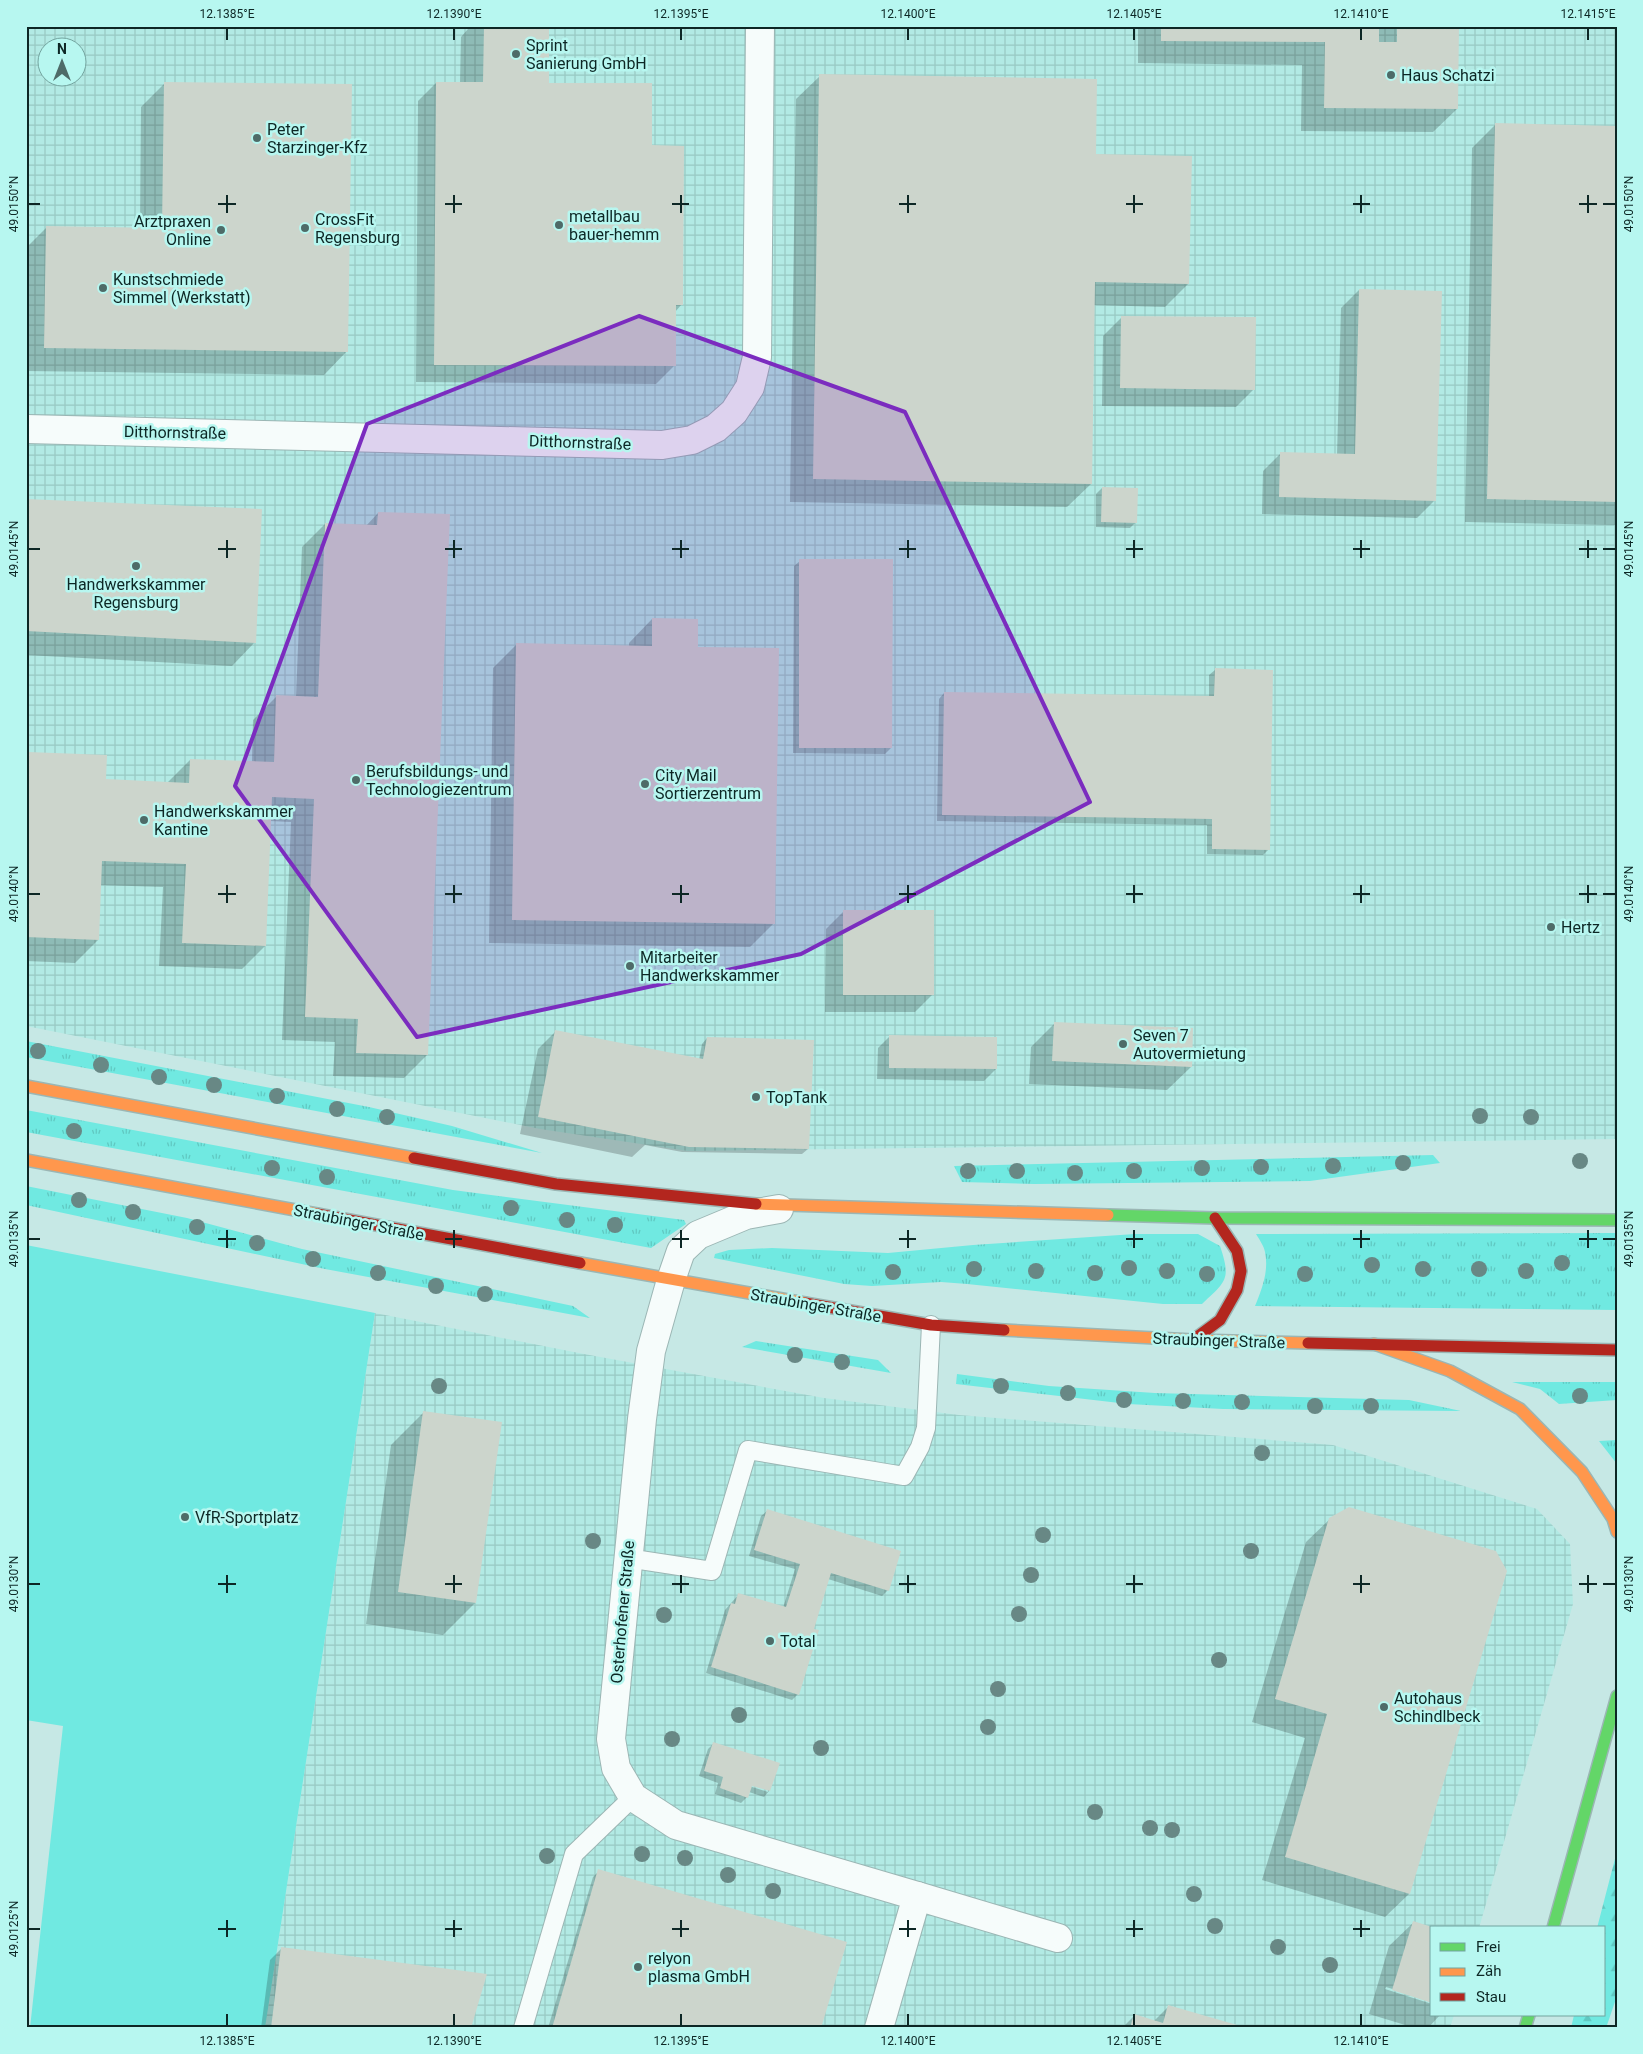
<svg xmlns="http://www.w3.org/2000/svg" width="1643" height="2054" viewBox="0 0 1643 2054" font-family="Roboto,sans-serif">
	<defs>
		<pattern id="industrial-grid" width="8" height="8" patternUnits="userSpaceOnUse" patternTransform="scale(1.25)"><rect width="8" height="8" fill="#b2eae4"/><path d="M0 4h8M4 0v8" fill="none" stroke="#98c9c3"/></pattern>
		<pattern id="grass-tufts" width="24" height="20" patternUnits="userSpaceOnUse" patternTransform="scale(1.25)"><rect width="24" height="20" fill="#70e9e1"/><path d="M3 7l-1-3M5 7V3M7 7l1-3M15 17l-1-3M17 17v-4M19 17l1-3" fill="none" stroke="#60c8c1"/></pattern>
		<pattern id="forest-firs" width="22" height="20" patternUnits="userSpaceOnUse" patternTransform="scale(1.25)"><rect width="22" height="20" fill="#70e9e1"/><path d="M5 1l3.5 6h-7zM16 11l3.5 6h-7z" fill="#60c8c1"/></pattern>
	</defs>
	<rect width="100%" height="100%" fill="#c6e8e5"/>
	<g fill="url(#industrial-grid)" fill-rule="evenodd">
		<path d="M26 26H1617V1139L688 1151 540 1129 26 1026ZM48 48H78V78H48Z"/>
		<polygon points="375,1313 584,1354 824,1398 959,1415 1333,1445 1537,1509 1570,1544 1573,1604 1479,1928 1432,1928 1432,2015 1454,2015 1450,2028 265,2028"/>
	</g>
	<g fill="url(#grass-tufts)">
		<polygon points="26,1041 369,1107 452,1126 542,1153 26,1057"/>
		<polygon points="26,1110 453,1190 684,1220 686,1224 651,1248 26,1132"/>
		<polygon points="1433,1155 1440,1163 1310,1181 1034,1184 962,1182 954,1166"/>
		<polygon points="26,1186 187,1218 302,1249 573,1306 590,1318 325,1269 26,1205"/>
		<path d="M1617 1233V1310L1255 1306C1262 1289 1269 1271 1265 1252 1264 1246 1259 1239 1256 1234Z"/>
		<path d="M1135 1234H1198L1220 1246C1231 1279 1227 1281 1202 1304H1163L967 1284 941 1282 872 1286 844 1284 714 1258 715 1254 729 1250 772 1248 888 1253 973 1245Z"/>
		<polygon points="756,1341 878,1360 891,1373 742,1347"/>
		<polygon points="957,1374 1049,1386 1155,1393 1409,1400 1461,1411 1223,1409 1128,1404 956,1384"/>
		<polygon points="1512,1382 1617,1382 1617,1400 1559,1404 1540,1389"/>
		<polygon points="1617,1440 1617,1464 1599,1441"/>
	</g>
	<polygon fill="url(#forest-firs)" points="1617,1851 1617,1996 1606,2028 1571,2028 1574,2015 1604,2015 1604,1928 1597,1928"/>
	<polygon fill="#70e9e1" points="26,1245 375,1313 265,2028 30,2028 63,1726 26,1720"/>
	<g fill="#0003" fill-rule="evenodd">
		<polygon points="468,26 548,26 548,84 650,147 682,304 675,312 674,366 656,384 416,382 418,101 436,83 460,83 461,37 468,29"/>
		<polygon points="1138,26 1458,26 1457,109 1433,132 1301,131 1302,65 1138,63"/>
		<polygon points="820,76 1095,156 1188,284 1165,307 1094,305 1091,484 1067,507 790,502 796,99"/>
		<polygon points="165,83 347,351 324,375 26,371 26,248 47,227 140,229 141,107"/>
		<polygon points="1495,125 1617,127 1617,525 1465,522 1472,148"/>
		<polygon points="1359,290 1435,500 1417,518 1262,514 1263,471 1281,453 1337,455 1341,308"/>
		<polygon points="1121,318 1254,389 1236,407 1102,406 1103,336"/>
		<polygon points="1102,488 1136,522 1130,528 1096,527 1096,494"/>
		<polygon points="26,501 255,642 232,666 26,655"/>
		<polygon points="378,513 427,1055 404,1078 333,1076 335,1042 282,1040 291,822 270,821 265,946 242,969 159,966 163,887 100,885 98,940 75,963 26,961 26,756 28,754 104,781 167,783 190,760 252,762 253,720 277,696 296,697 302,547 325,524 366,526"/>
		<polygon points="800,561 891,748 885,754 793,753 794,566"/>
		<polygon points="652,619 697,648 774,923 750,947 489,943 493,668 516,645 629,646 629,643"/>
		<polygon points="1215,670 1269,849 1263,855 1207,854 1207,825 937,821 939,699 944,693 1209,697 1209,675"/>
		<polygon points="844,911 933,994 915,1012 825,1012 826,929"/>
		<polygon points="1054,1024 1191,1067 1167,1090 1029,1084 1031,1047"/>
		<polygon points="556,1031 699,1060 702,1044 707,1038 808,1149 802,1154 682,1152 645,1145 632,1157 520,1134 538,1049"/>
		<polygon points="890,1036 996,1069 984,1081 877,1079 878,1048"/>
		<polygon points="423,1413 475,1603 443,1635 366,1624 391,1445"/>
		<polygon points="767,1511 888,1590 882,1596 828,1579 812,1630 798,1694 792,1700 706,1673 725,1610 739,1594 783,1608 795,1569 749,1556 761,1516"/>
		<polygon points="1330,1519 1409,1894 1385,1917 1262,1880 1305,1738 1252,1722 1306,1542"/>
		<path d="M714 1743 778 1764 769 1791 764 1797 749 1792 747 1797 741 1803 715 1794 718 1783 699 1776 708 1749ZM746 1783 768 1789V1792L746 1785Z"/>
		<polygon points="599,1871 820,2028 548,2028 593,1877"/>
		<polygon points="1413,1923 1432,2001 1386,1987 1385,1989 1432,2004 1432,2015 1440,2015 1428,2028 1415,2028 1369,2014 1389,1946"/>
		<polygon points="282,1948 470,2028 261,2028 270,1960"/>
		<polygon points="1169,2006 1242,2028 1122,2028 1134,2016 1153,2022"/>
	</g>
	<g fill="#ccd5cc">
		<polygon points="484,26 549,26 549,83 652,83 652,145 684,146 683,305 676,305 676,366 434,365 436,82 483,82"/>
		<polygon points="1161,26 1379,26 1379,42 1397,42 1397,26 1459,26 1458,109 1324,108 1325,42 1161,41"/>
		<polygon points="819,74 1097,79 1096,154 1192,156 1189,284 1095,282 1092,484 813,479"/>
		<polygon points="164,82 352,84 348,352 44,348 46,226 162,228"/>
		<polygon points="1495,123 1617,126 1617,502 1487,499"/>
		<polygon points="1359,289 1442,291 1436,501 1279,497 1280,452 1355,454"/>
		<polygon points="1121,316 1256,317 1255,390 1120,388"/>
		<polygon points="1102,487 1138,488 1137,523 1101,522"/>
		<polygon points="26,499 262,509 256,643 26,631"/>
		<polygon points="378,512 450,514 428,1055 356,1053 358,1019 305,1017 314,799 272,797 266,946 182,943 186,864 102,861 99,940 26,937 28,752 107,755 106,779 189,783 190,759 274,762 276,695 318,697 325,523 377,525"/>
		<polygon points="799,559 893,559 892,748 799,748"/>
		<polygon points="652,618 698,619 698,647 779,648 775,924 512,920 516,643 652,646"/>
		<polygon points="1215,668 1273,670 1270,850 1212,849 1212,819 942,815 944,692 1214,696"/>
		<rect x="843" y="910" width="91" height="85"/>
		<polygon points="1054,1022 1193,1028 1192,1067 1052,1061"/>
		<polygon points="555,1030 703,1059 707,1037 814,1040 809,1149 689,1147 538,1117"/>
		<polygon points="889,1035 997,1037 997,1069 889,1068"/>
		<polygon points="423,1411 502,1422 476,1603 398,1592"/>
		<polygon points="1349,1507 1496,1551 1507,1571 1410,1894 1285,1857 1327,1714 1275,1699 1329,1518"/>
		<polygon points="767,1509 901,1551 889,1591 831,1573 814,1629 819,1630 799,1695 711,1667 731,1603 735,1604 738,1593 786,1607 800,1564 754,1550"/>
		<polygon points="713,1742 780,1763 770,1791 752,1786 748,1798 720,1788 723,1777 704,1771"/>
		<polygon points="598,1869 847,1942 821,2028 552,2028"/>
		<polygon points="1413,1921 1432,1927 1432,2003 1392,1990"/>
		<polygon points="281,1947 487,1974 471,2028 271,2028"/>
		<polygon points="1168,2005 1244,2027 1244,2028 1130,2028 1134,2014 1163,2023"/>
	</g>
	<g fill="none" stroke-linecap="round" stroke-linejoin="round">
		<g stroke="#9bb6b4" stroke-width="20">
			<g id="lane">
				<polyline points="627,1558 712,1571 748,1450 904,1476 920,1447 926,1428 931,1325"/>
				<polyline points="523,2028 574,1854 633,1797"/>
			</g>
		</g>
		<g stroke="#9bb6b4" stroke-width="30">
			<g id="street">
				<polyline points="26,429 662,445 692,440 716,428 734,412 750,387 757,357 760,26"/>
				<polyline points="779,1209 746,1215 698,1235 681,1251 671,1280 651,1351 642,1419 611,1739 616,1768 633,1797 676,1825 917,1896 879,2028"/>
				<polyline points="917,1896 1058,1938"/>
			</g>
		</g>
		<g stroke="#9bb6b4" stroke-width="14">
			<g id="fast">
				<polyline points="1108,1215 1215,1218 1617,1220"/>
				<polyline points="1553,1928 1617,1696"/>
				<polyline points="1525,2028 1529,2015"/>
			</g>
		</g>
		<g stroke="#9bb6b4" stroke-width="14">
			<g id="slow">
				<polyline points="26,1086 414,1158"/>
				<polyline points="26,1160 317,1214"/>
				<polyline points="756,1204 1108,1215"/>
				<polyline points="580,1263 805,1303"/>
				<polyline points="1004,1330 1193,1340 1308,1343"/>
				<polyline points="1374,1344 1450,1371 1520,1409 1582,1472 1613,1519 1617,1532"/>
			</g>
		</g>
		<g stroke="#9bb6b4" stroke-width="14">
			<g id="jam">
				<polyline points="414,1158 556,1184 756,1204"/>
				<polyline points="317,1214 580,1263"/>
				<polyline points="805,1303 931,1325 1004,1330"/>
				<polyline points="1193,1340 1220,1320 1237,1290 1241,1271 1237,1251 1215,1218"/>
				<polyline points="1308,1343 1617,1350"/>
			</g>
		</g>
		<use href="#lane" stroke="#f6fcfb" stroke-width="18"/>
		<use href="#street" stroke="#f6fcfb" stroke-width="28"/>
		<use href="#fast" stroke="#63d668" stroke-width="11"/>
		<use href="#slow" stroke="#ff974d" stroke-width="11"/>
		<use href="#jam" stroke="#b3261e" stroke-width="11"/>
	</g>
	<g fill="#688885">
		<circle cx="38" cy="1051" r="8"/>
		<circle cx="101" cy="1065" r="8"/>
		<circle cx="159" cy="1077" r="8"/>
		<circle cx="214" cy="1085" r="8"/>
		<circle cx="277" cy="1096" r="8"/>
		<circle cx="337" cy="1109" r="8"/>
		<circle cx="1480" cy="1116" r="8"/>
		<circle cx="387" cy="1117" r="8"/>
		<circle cx="1531" cy="1117" r="8"/>
		<circle cx="74" cy="1131" r="8"/>
		<circle cx="1580" cy="1161" r="8"/>
		<circle cx="1403" cy="1163" r="8"/>
		<circle cx="1333" cy="1166" r="8"/>
		<circle cx="1261" cy="1167" r="8"/>
		<circle cx="272" cy="1168" r="8"/>
		<circle cx="1202" cy="1168" r="8"/>
		<circle cx="968" cy="1171" r="8"/>
		<circle cx="1017" cy="1171" r="8"/>
		<circle cx="1134" cy="1171" r="8"/>
		<circle cx="1075" cy="1173" r="8"/>
		<circle cx="327" cy="1177" r="8"/>
		<circle cx="79" cy="1200" r="8"/>
		<circle cx="511" cy="1208" r="8"/>
		<circle cx="133" cy="1212" r="8"/>
		<circle cx="567" cy="1220" r="8"/>
		<circle cx="615" cy="1225" r="8"/>
		<circle cx="197" cy="1227" r="8"/>
		<circle cx="257" cy="1243" r="8"/>
		<circle cx="313" cy="1259" r="8"/>
		<circle cx="1562" cy="1263" r="8"/>
		<circle cx="1372" cy="1265" r="8"/>
		<circle cx="1129" cy="1268" r="8"/>
		<circle cx="974" cy="1269" r="8"/>
		<circle cx="1423" cy="1269" r="8"/>
		<circle cx="1479" cy="1269" r="8"/>
		<circle cx="1036" cy="1271" r="8"/>
		<circle cx="1167" cy="1271" r="8"/>
		<circle cx="1526" cy="1271" r="8"/>
		<circle cx="893" cy="1272" r="8"/>
		<circle cx="378" cy="1273" r="8"/>
		<circle cx="1095" cy="1273" r="8"/>
		<circle cx="1207" cy="1274" r="8"/>
		<circle cx="1305" cy="1274" r="8"/>
		<circle cx="436" cy="1286" r="8"/>
		<circle cx="485" cy="1294" r="8"/>
		<circle cx="795" cy="1355" r="8"/>
		<circle cx="842" cy="1362" r="8"/>
		<circle cx="439" cy="1386" r="8"/>
		<circle cx="1001" cy="1386" r="8"/>
		<circle cx="1068" cy="1393" r="8"/>
		<circle cx="1580" cy="1396" r="8"/>
		<circle cx="1124" cy="1400" r="8"/>
		<circle cx="1183" cy="1401" r="8"/>
		<circle cx="1242" cy="1402" r="8"/>
		<circle cx="1315" cy="1406" r="8"/>
		<circle cx="1371" cy="1406" r="8"/>
		<circle cx="1262" cy="1453" r="8"/>
		<circle cx="1043" cy="1535" r="8"/>
		<circle cx="593" cy="1541" r="8"/>
		<circle cx="1251" cy="1551" r="8"/>
		<circle cx="1031" cy="1575" r="8"/>
		<circle cx="1019" cy="1614" r="8"/>
		<circle cx="664" cy="1615" r="8"/>
		<circle cx="1219" cy="1660" r="8"/>
		<circle cx="998" cy="1689" r="8"/>
		<circle cx="739" cy="1715" r="8"/>
		<circle cx="988" cy="1727" r="8"/>
		<circle cx="672" cy="1739" r="8"/>
		<circle cx="821" cy="1748" r="8"/>
		<circle cx="1095" cy="1812" r="8"/>
		<circle cx="1150" cy="1828" r="8"/>
		<circle cx="1172" cy="1830" r="8"/>
		<circle cx="642" cy="1854" r="8"/>
		<circle cx="547" cy="1856" r="8"/>
		<circle cx="685" cy="1858" r="8"/>
		<circle cx="728" cy="1875" r="8"/>
		<circle cx="773" cy="1891" r="8"/>
		<circle cx="1194" cy="1894" r="8"/>
		<circle cx="1215" cy="1926" r="8"/>
		<circle cx="1278" cy="1947" r="8"/>
		<circle cx="1330" cy="1965" r="8"/>
	</g>
	<path fill="#7b2cbf" fill-opacity="0.2" stroke="#7b2cbf" stroke-width="4" stroke-linejoin="round" d="M639 316 905 412 1090 802 801 954 417 1037 235 786 367 424Z"/>
	<path fill="none" stroke="#0d2725" stroke-width="2" d="M227 28V40M454 28V40M681 28V40M908 28V40M1134 28V40M1361 28V40M1588 28V40M227 195V213M454 195V213M681 195V213M908 195V213M1134 195V213M1361 195V213M1588 195V213M28 204H40M218 204H236M445 204H462M672 204H689M899 204H916M1126 204H1143M1353 204H1370M1579 204H1597M1603 204H1616M227 540V558M454 540V558M681 540V558M908 540V558M1134 540V558M1361 540V558M1588 540V558M28 549H40M218 549H236M445 549H462M672 549H689M899 549H916M1126 549H1143M1353 549H1370M1579 549H1597M1603 549H1616M227 885V903M454 885V903M681 885V903M908 885V903M1134 885V903M1361 885V903M1588 885V903M28 894H40M218 894H236M445 894H462M672 894H689M899 894H916M1126 894H1143M1353 894H1370M1579 894H1597M1603 894H1616M227 1230V1248M454 1230V1248M681 1230V1248M908 1230V1248M1134 1230V1248M1361 1230V1248M1588 1230V1248M28 1239H40M218 1239H236M445 1239H462M672 1239H689M899 1239H916M1126 1239H1143M1353 1239H1370M1579 1239H1597M1603 1239H1616M227 1575V1593M454 1575V1593M681 1575V1593M908 1575V1593M1134 1575V1593M1361 1575V1593M1588 1575V1593M28 1584H40M218 1584H236M445 1584H462M672 1584H689M899 1584H916M1126 1584H1143M1353 1584H1370M1579 1584H1597M1603 1584H1616M227 1920V1937M454 1920V1937M681 1920V1937M908 1920V1937M1134 1920V1937M1361 1920V1937M28 1929H40M218 1929H236M445 1929H462M672 1929H689M899 1929H916M1126 1929H1143M1353 1929H1370M227 2014V2026M454 2014V2026M681 2014V2026M908 2014V2026M1134 2014V2026M1361 2014V2026"/>
	<g fill="#4e6b68" stroke="#b7f7f0" stroke-width="2">
		<circle cx="516" cy="54" r="5"/>
		<circle cx="1391" cy="75" r="5"/>
		<circle cx="257" cy="138" r="5"/>
		<circle cx="559" cy="225" r="5"/>
		<circle cx="305" cy="228" r="5"/>
		<circle cx="221" cy="230" r="5"/>
		<circle cx="103" cy="288" r="5"/>
		<circle cx="136" cy="566" r="5"/>
		<circle cx="356" cy="780" r="5"/>
		<circle cx="645" cy="784" r="5"/>
		<circle cx="144" cy="820" r="5"/>
		<circle cx="1551" cy="927" r="5"/>
		<circle cx="630" cy="966" r="5"/>
		<circle cx="1123" cy="1044" r="5"/>
		<circle cx="756" cy="1097" r="5"/>
		<circle cx="185" cy="1517" r="5"/>
		<circle cx="770" cy="1641" r="5"/>
		<circle cx="1384" cy="1707" r="5"/>
		<circle cx="638" cy="1967" r="5"/>
	</g>
	<g text-anchor="middle" stroke-width="5" stroke-linejoin="round" paint-order="stroke">
		<g font-size="16" fill="#0d2725" stroke="#b7f7f0" text-anchor="start">
			<text x="526" y="51">Sprint<tspan x="526" dy="18">Sanierung GmbH</tspan></text>
			<text x="1401" y="81">Haus Schatzi</text>
			<text x="267" y="135">Peter<tspan x="267" dy="18">Starzinger-Kfz</tspan></text>
			<text x="569" y="222">metallbau<tspan x="569" dy="18">bauer-hemm</tspan></text>
			<text x="315" y="225">CrossFit<tspan x="315" dy="18">Regensburg</tspan></text>
			<text x="211" y="227" text-anchor="end">Arztpraxen<tspan x="211" dy="18">Online</tspan></text>
			<text x="113" y="285">Kunstschmiede<tspan x="113" dy="18">Simmel (Werkstatt)</tspan></text>
			<text x="136" y="590" text-anchor="middle">Handwerkskammer<tspan x="136" dy="18">Regensburg</tspan></text>
			<text x="366" y="777">Berufsbildungs- und<tspan x="366" dy="18">Technologiezentrum</tspan></text>
			<text x="655" y="781">City Mail<tspan x="655" dy="18">Sortierzentrum</tspan></text>
			<text x="154" y="817">Handwerkskammer<tspan x="154" dy="18">Kantine</tspan></text>
			<text x="1561" y="933">Hertz</text>
			<text x="640" y="963">Mitarbeiter<tspan x="640" dy="18">Handwerkskammer</tspan></text>
			<text x="1133" y="1041">Seven 7<tspan x="1133" dy="18">Autovermietung</tspan></text>
			<text x="766" y="1103">TopTank</text>
			<text x="195" y="1523">VfR-Sportplatz</text>
			<text x="780" y="1647">Total</text>
			<text x="1394" y="1704">Autohaus<tspan x="1394" dy="18">Schindlbeck</tspan></text>
			<text x="648" y="1964">relyon<tspan x="648" dy="18">plasma GmbH</tspan></text>
		</g>
		<g font-size="16" fill="#0d2725" stroke="#b7f7f0">
			<text transform="translate(175 432) rotate(1)" y="6">Ditthornstraße</text>
			<text transform="translate(580 442) rotate(2)" y="6">Ditthornstraße</text>
			<text transform="translate(359 1222) rotate(11)" y="6">Straubinger Straße</text>
			<text transform="translate(816 1305) rotate(10)" y="6">Straubinger Straße</text>
			<text transform="translate(1219 1340) rotate(2)" y="6">Straubinger Straße</text>
			<text transform="translate(622 1612) rotate(-85)" y="6">Osterhofener Straße</text>
		</g>
	</g>
	<rect width="1643" height="2054" fill="none" stroke="#b7f7f0" stroke-width="55"/>
	<rect x="1430" y="1926" width="175" height="90" fill="#b7f7f0" stroke="#73a49f"/>
	<rect x="1440" y="1943" width="25" height="8" fill="#63d668" stroke="#73a49f"/>
	<text x="1476" y="1952" font-size="15" fill="#0d2725">Frei</text>
	<rect x="1440" y="1968" width="25" height="8" fill="#ff974d" stroke="#73a49f"/>
	<text x="1476" y="1976" font-size="15" fill="#0d2725">Zäh</text>
	<rect x="1440" y="1993" width="25" height="8" fill="#b3261e" stroke="#73a49f"/>
	<text x="1476" y="2002" font-size="15" fill="#0d2725">Stau</text>
	<g transform="translate(62 62)"><circle r="24" fill="#b7f7f0" stroke="#73a49f"/>
	<path d="M0-4L9 19L0 12L-9 19Z" fill="#4e6b68"/>
	<text y="-8" font-size="14" font-weight="bold" text-anchor="middle" fill="#0d2725">N</text>
	</g>
	<rect x="28" y="28" width="1588" height="1998" fill="none" stroke="#0d2725" stroke-width="2"/>
	<g font-size="12" text-anchor="middle" fill="#0d2725">
		<text x="227" y="18">12.1385°E</text>
		<text x="454" y="18">12.1390°E</text>
		<text x="681" y="18">12.1395°E</text>
		<text x="908" y="18">12.1400°E</text>
		<text x="1134" y="18">12.1405°E</text>
		<text x="1361" y="18">12.1410°E</text>
		<text x="1588" y="18">12.1415°E</text>
		<text transform="translate(14 204) rotate(-90)" y="4">49.0150°N</text>
		<text transform="translate(1629 204) rotate(-90)" y="4">49.0150°N</text>
		<text transform="translate(14 549) rotate(-90)" y="4">49.0145°N</text>
		<text transform="translate(1629 549) rotate(-90)" y="4">49.0145°N</text>
		<text transform="translate(14 894) rotate(-90)" y="4">49.0140°N</text>
		<text transform="translate(1629 894) rotate(-90)" y="4">49.0140°N</text>
		<text transform="translate(14 1239) rotate(-90)" y="4">49.0135°N</text>
		<text transform="translate(1629 1239) rotate(-90)" y="4">49.0135°N</text>
		<text transform="translate(14 1584) rotate(-90)" y="4">49.0130°N</text>
		<text transform="translate(1629 1584) rotate(-90)" y="4">49.0130°N</text>
		<text transform="translate(14 1929) rotate(-90)" y="4">49.0125°N</text>
		<text x="227" y="2045">12.1385°E</text>
		<text x="454" y="2045">12.1390°E</text>
		<text x="681" y="2045">12.1395°E</text>
		<text x="908" y="2045">12.1400°E</text>
		<text x="1134" y="2045">12.1405°E</text>
		<text x="1361" y="2045">12.1410°E</text>
	</g>
</svg>
